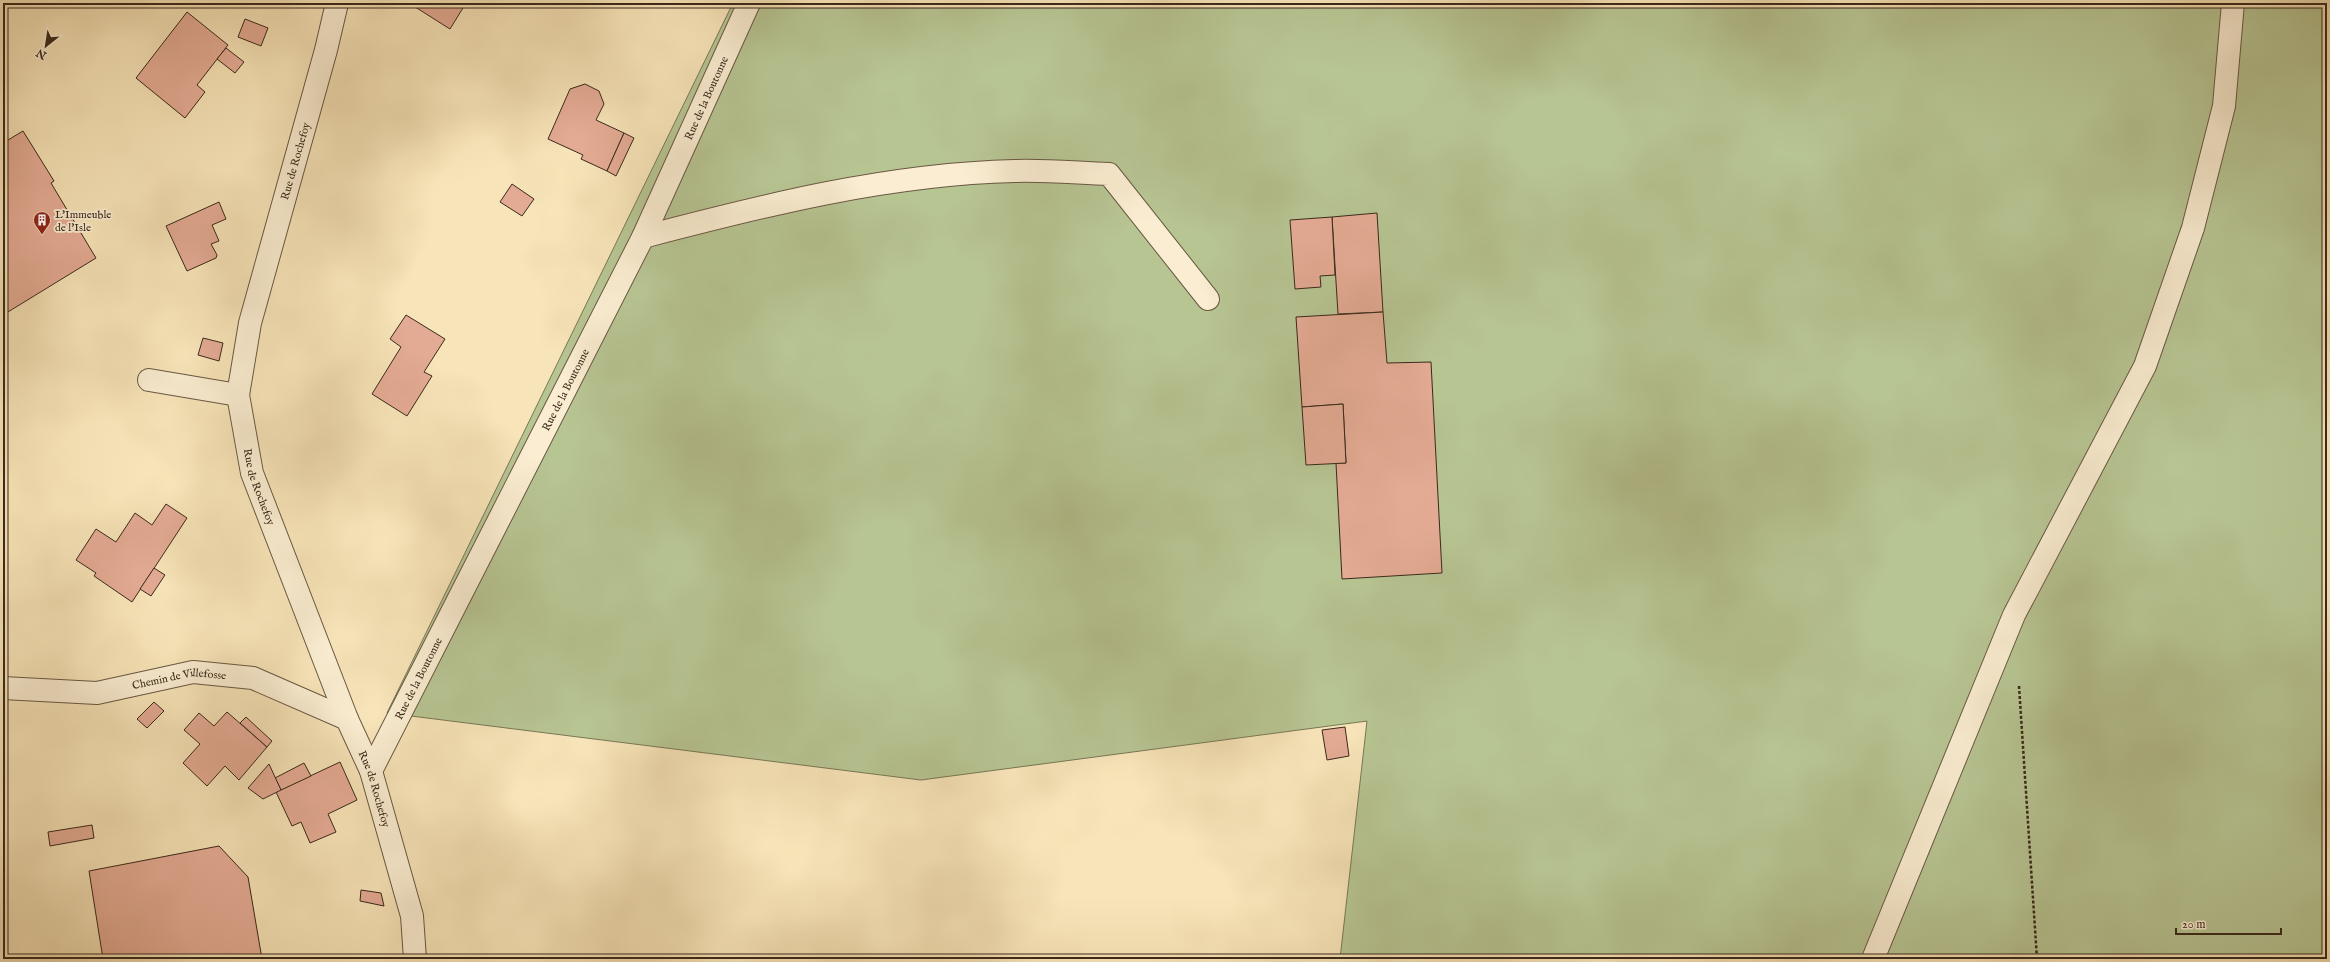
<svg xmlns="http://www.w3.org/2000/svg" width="2330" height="962" viewBox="0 0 2330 962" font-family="'IM FELL English',serif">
	<rect width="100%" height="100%" fill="#f7e4b8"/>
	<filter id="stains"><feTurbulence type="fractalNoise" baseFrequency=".005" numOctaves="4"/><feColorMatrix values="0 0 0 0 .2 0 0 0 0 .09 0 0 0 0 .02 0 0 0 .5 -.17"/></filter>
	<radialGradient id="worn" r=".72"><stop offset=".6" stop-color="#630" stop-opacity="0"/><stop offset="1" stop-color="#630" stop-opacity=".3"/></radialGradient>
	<polygon fill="#b7c593" stroke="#787756" points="733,3 2327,3 2327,959 1340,959 1367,721 921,780 387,713"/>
	<g fill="#e4ab94" stroke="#3a291a">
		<polygon points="414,3 466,3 450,29 412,5"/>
		<polygon points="187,12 228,45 197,85 205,92 185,118 136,78"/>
		<polygon points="245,19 268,28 261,46 238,37"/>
		<polygon points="226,48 244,62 235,73 217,59"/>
		<polygon points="585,84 599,91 604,104 596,120 624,133 607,171 581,159 583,155 548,139 570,89"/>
		<polygon points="23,131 54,181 51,183 96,258 3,315 3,143"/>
		<polygon points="624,133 634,138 616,176 607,171"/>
		<polygon points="512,184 534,199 522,216 500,202"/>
		<polygon points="219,202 226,219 212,225 219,241 211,244 217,255 216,258 187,271 166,226"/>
		<polygon points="1377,213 1383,312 1338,314 1332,217"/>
		<polygon points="1332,217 1335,275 1320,276 1321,287 1295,289 1290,220"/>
		<polygon points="1383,312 1387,363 1431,362 1442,573 1342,579 1336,463 1346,463 1343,404 1302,407 1296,317"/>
		<polygon points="406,315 445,339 424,372 432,376 407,416 372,394 401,347 390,339"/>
		<polygon points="203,338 223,343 219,361 198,355"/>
		<polygon points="1343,404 1346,463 1306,465 1302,407"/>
		<polygon points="166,504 187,518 132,602 94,576 96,573 76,560 96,529 116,542 135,513 152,525"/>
		<polygon points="154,568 165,575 151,596 140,589"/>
		<polygon points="154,702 164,711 147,728 137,719"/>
		<polygon points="227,712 267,747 239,780 225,766 207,786 183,763 200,744 184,730 199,713 214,726"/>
		<polygon points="246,717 272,741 267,747 240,723"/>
		<polygon points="1345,727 1349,756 1327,760 1322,730"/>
		<polygon points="340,762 357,800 328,814 336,832 310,843 301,822 292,826 276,792"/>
		<polygon points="304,763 311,776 281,790 275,778"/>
		<polygon points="269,764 281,790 263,799 248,788"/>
		<polygon points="92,825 94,838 50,846 48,832"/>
		<polygon points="219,846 248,877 262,959 103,959 89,871"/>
		<polygon points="361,890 381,893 384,906 360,901"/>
	</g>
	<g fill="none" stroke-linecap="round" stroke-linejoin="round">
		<g stroke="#695842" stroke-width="24">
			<g id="minor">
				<path id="s1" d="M337 3 326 50 250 323 238 395 252 473 347 719 371 771 412 916 415 959"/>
				<path d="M643 237C765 205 888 174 1015 171 1046 170 1078 173 1109 174L1208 299"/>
				<polyline points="149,380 238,395"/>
				<path id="s2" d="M3 688 97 693 193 672 253 678 347 719"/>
				<path id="s3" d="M371 771 643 237 749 3"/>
				<polyline points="1873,959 2014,615 2145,366 2193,228 2224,106 2233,3"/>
			</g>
		</g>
		<polyline stroke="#3a291a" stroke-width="2.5" stroke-dasharray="3 2" stroke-linecap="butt" points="2019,686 2037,959"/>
		<use href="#minor" stroke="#faedd1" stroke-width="22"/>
	</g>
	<defs>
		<g id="building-pin" transform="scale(0.9)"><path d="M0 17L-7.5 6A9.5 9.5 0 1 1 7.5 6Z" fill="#8f2418" stroke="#faedd1"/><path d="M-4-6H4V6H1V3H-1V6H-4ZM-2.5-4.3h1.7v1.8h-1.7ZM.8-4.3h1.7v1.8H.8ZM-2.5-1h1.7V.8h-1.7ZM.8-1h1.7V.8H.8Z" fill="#fff"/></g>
	</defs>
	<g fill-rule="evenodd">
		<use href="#building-pin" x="42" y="220"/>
	</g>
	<g text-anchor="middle" stroke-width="3.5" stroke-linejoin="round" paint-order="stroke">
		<g font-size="11" fill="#3a291a" stroke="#faedd1">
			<text dy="4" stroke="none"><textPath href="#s3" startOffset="752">Rue de la Boutonne</textPath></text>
			<text transform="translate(295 161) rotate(-74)" y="4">Rue de Rochefoy</text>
			<text dy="4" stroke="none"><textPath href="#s3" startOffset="428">Rue de la Boutonne</textPath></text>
			<text dy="4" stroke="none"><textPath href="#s1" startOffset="499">Rue de Rochefoy</textPath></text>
			<text dy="4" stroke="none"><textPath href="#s3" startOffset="104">Rue de la Boutonne</textPath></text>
			<text dy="4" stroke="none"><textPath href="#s2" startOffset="178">Chemin de Villefosse</textPath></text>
			<text dy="4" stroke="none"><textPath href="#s1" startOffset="823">Rue de Rochefoy</textPath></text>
		</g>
		<g font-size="11" fill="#3a291a" stroke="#faedd1" text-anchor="start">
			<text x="55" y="218">L'Immeuble<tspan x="55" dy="13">de l'Isle</tspan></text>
		</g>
	</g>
	<rect width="2330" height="962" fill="none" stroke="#f7e4b8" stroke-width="16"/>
	<rect x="4" y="4" width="2322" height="954" fill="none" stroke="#3a291a" stroke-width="2"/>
	<rect x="8" y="8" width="2314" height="946" fill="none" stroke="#3a291a"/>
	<g transform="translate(46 46) rotate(210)" stroke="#faedd1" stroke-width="3" paint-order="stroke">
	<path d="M0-3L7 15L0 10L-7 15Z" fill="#3a291a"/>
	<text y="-6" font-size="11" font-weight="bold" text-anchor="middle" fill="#3a291a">N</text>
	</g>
	<path d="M2176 928v6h105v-6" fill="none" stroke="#3a291a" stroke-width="2"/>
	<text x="2182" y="928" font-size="12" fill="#3a291a" stroke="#faedd1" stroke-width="3" paint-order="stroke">20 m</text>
	<rect width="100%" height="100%" filter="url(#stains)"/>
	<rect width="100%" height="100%" fill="url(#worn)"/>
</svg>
